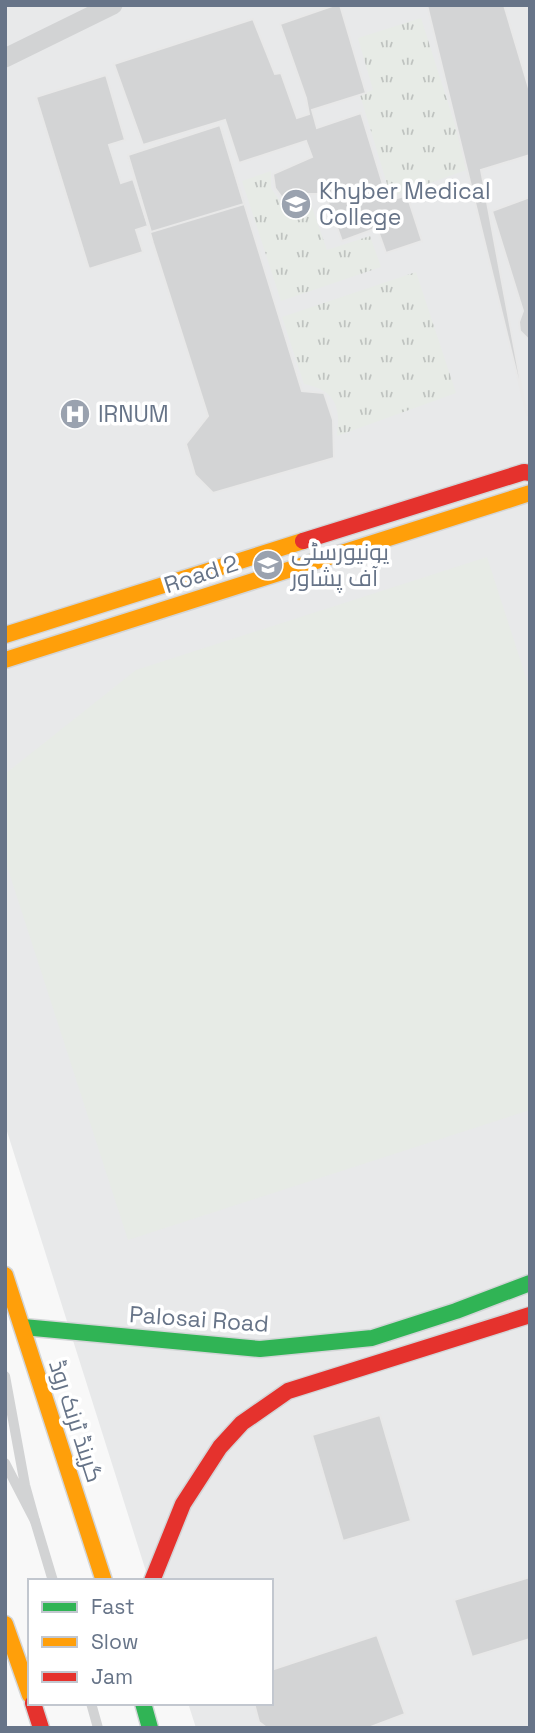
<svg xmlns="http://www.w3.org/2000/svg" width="535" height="1733" viewBox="0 0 535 1733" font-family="'Space Grotesk',Cairo,sans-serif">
	<defs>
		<pattern id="grass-tufts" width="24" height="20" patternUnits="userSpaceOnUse" patternTransform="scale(1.75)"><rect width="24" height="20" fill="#e7ebe6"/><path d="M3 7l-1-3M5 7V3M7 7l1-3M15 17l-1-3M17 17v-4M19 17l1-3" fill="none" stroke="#bfc3c0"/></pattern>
	</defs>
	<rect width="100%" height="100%" fill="#f8f8f8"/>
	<polygon fill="#e8e9ea" points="5,5 530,5 530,1728 196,1728 188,1703 271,1703 271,1581 149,1581 5,1125"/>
	<g fill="url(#grass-tufts)">
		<polygon points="421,18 469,169 391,197 360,95 373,90 358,38"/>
		<polygon points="271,171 271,188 281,203 309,199 327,250 370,236 381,267 281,301 242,181"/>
		<path d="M416 272 456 393 337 436C341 406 335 390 304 384L282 317Z"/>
	</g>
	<polygon fill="#e7ebe6" points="487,557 530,690 530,1110 128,1240 5,860 5,774 136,670"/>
	<g fill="#d3d4d5" stroke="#e8e8e8" stroke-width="2">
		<polygon points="335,5 340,5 366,93 312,110 317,128 361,113 388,201 407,195 422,241 386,253 377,228 342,241 325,194 301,194 283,199 275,188 273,174 312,157 306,141 239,163 225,120 143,145 114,64 253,19 275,74 281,73 297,118 309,114 306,98 280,24"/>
		<polygon points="427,5 504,5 530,92 530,155 481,170 527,416"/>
		<polygon points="106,75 125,140 109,145 121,183 133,179 148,226 136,230 143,252 89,269 36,97"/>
		<polygon points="220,125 302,391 324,393 333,420 334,458 213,493 195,475 186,444 208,416 153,243 128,155"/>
		<polygon points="220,125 244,204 151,232 128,155"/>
		<polygon points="530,197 530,338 528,339 520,331 519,322 523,311 492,211"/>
		<polygon points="380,1415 411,1521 343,1541 312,1435"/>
		<polygon points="530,1577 530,1639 472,1657 454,1600"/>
		<polygon points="377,1635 405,1714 368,1728 267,1728 259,1722 254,1703 271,1703 271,1670"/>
	</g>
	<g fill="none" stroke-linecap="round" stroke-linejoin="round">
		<g stroke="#d3d5d7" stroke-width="19">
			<g id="fast">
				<polyline points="23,1327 260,1349 372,1338 456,1311 530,1283"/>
				<polyline points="143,1703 150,1728"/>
			</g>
		</g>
		<g stroke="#d3d5d7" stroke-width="19">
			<g id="slow">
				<polyline points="5,635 303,541"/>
				<polyline points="5,660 530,493"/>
				<polyline points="5,1275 104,1581"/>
				<polyline points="5,1624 30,1695"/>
			</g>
		</g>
		<g stroke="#d3d5d7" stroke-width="19">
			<g id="jam">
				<polyline points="303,541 524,472 530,473"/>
				<polyline points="152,1581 183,1504 220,1447 242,1423 288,1391 530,1315"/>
				<polyline points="33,1703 41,1728"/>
			</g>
		</g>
		<g stroke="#d2d3d4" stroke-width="10">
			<polyline points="5,1376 25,1485 35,1521 5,1463"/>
			<polyline points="35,1521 53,1581"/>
			<polyline points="91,1703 98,1728"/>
		</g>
		<polyline stroke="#d2d3d4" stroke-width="19" points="5,58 113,5"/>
		<use href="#fast" stroke="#30b455" stroke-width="16"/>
		<use href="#slow" stroke="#ff9f0a" stroke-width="16"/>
		<use href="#jam" stroke="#e5322d" stroke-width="16"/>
	</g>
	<defs>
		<g id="university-disc" transform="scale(1.575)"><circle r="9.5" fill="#9aa2af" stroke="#fff"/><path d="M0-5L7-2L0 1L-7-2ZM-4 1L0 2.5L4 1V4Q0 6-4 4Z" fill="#fff"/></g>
		<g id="hospital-disc" transform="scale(1.575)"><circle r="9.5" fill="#9aa2af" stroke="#fff"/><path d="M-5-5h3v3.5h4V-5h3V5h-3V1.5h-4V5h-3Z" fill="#fff"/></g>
	</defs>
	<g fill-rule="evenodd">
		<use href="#university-disc" x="296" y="204"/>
		<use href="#hospital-disc" x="75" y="414"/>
		<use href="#university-disc" x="268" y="565"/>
	</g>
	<g text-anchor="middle" stroke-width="7" stroke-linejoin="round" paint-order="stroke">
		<g font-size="23" fill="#677488" stroke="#fff" text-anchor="start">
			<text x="319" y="199">Khyber Medical<tspan x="319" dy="26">College</tspan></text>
			<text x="98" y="422">IRNUM</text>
			<text x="291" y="560">یونیورسٹی<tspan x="291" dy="26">آف پشاور</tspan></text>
		</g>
		<g font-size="23" fill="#677488" stroke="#fff">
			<text transform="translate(201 574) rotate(-18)" y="8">Road 2</text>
			<text transform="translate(199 1319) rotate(4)" y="8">Palosai Road</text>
			<text transform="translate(76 1421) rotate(72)" y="8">گرینڈ ٹرنک روڈ</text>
		</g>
	</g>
	<rect width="535" height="1733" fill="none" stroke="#677488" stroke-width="14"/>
	<rect x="28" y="1579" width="245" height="126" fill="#ffffff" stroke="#c2c7cf" stroke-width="2"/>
	<rect x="42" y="1602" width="35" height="10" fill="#30b455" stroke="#c2c7cf" stroke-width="2"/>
	<text x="91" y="1614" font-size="21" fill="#677488">Fast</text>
	<rect x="42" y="1637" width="35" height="10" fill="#ff9f0a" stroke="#c2c7cf" stroke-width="2"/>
	<text x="91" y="1649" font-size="21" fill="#677488">Slow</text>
	<rect x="42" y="1672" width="35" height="10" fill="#e5322d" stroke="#c2c7cf" stroke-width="2"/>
	<text x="91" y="1684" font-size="21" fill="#677488">Jam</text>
</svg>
